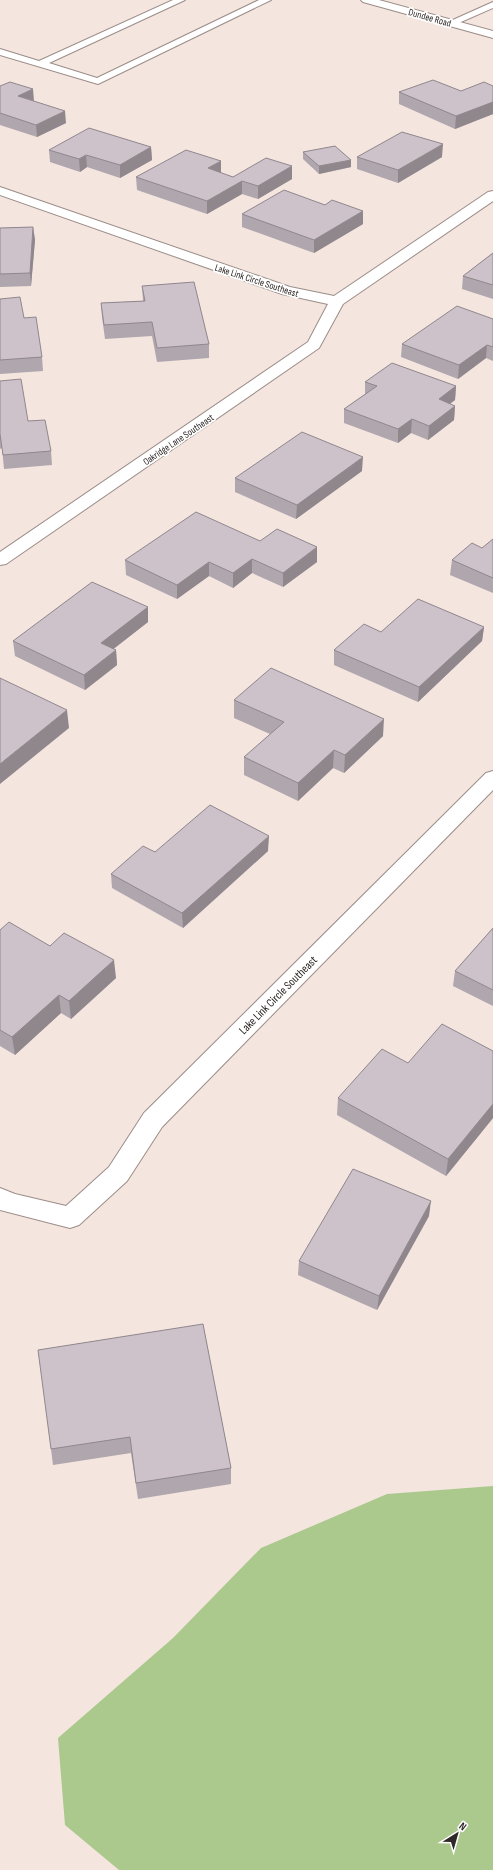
<svg xmlns="http://www.w3.org/2000/svg" width="493" height="1870" viewBox="0 0 493 1870" font-family="'Sofia Sans Condensed',sans-serif">
	<rect width="100%" height="100%" fill="#f4e5df"/>
	<polygon fill="#acc98d" points="493,1486 493,1870 119,1870 65,1825 58,1738 173,1638 261,1548 387,1494"/>
	<g fill="none" stroke-linecap="round" stroke-linejoin="round">
		<g stroke="#9b8d88" stroke-width="2">
			<g id="service">
				<polygon points="173,0 185,0 49,63 97,78 259,0 271,0 98,84 0,55 0,49 39,61"/>
				<polygon points="493,2 493,8 454,25 451,26 446,23"/>
			</g>
		</g>
		<g stroke="#9b8d88" stroke-width="2">
			<g id="minor">
				<polygon points="0,187 290,287 334,296 488,192 493,191 493,201 343,304 319,348 6,564 0,565 0,552 308,342 328,304 282,294 0,195"/>
				<polygon points="493,771 493,790 162,1127 127,1181 79,1225 70,1228 0,1210 0,1188 15,1194 66,1206 109,1167 144,1113 486,773"/>
			</g>
		</g>
		<g stroke="#9b8d88" stroke-width="2">
			<polygon id="secondary" points="361,0 379,0 493,31 493,38 363,2"/>
		</g>
		<use href="#service" fill="#fff" fill-rule="evenodd"/>
		<use href="#minor" fill="#fff" fill-rule="evenodd"/>
		<use href="#secondary" fill="#fff" fill-rule="evenodd"/>
	</g>
	<g fill="#b0a6ae">
		<polygon points="0,86 34,101 66,123 37,137 0,125"/>
		<polygon points="493,86 493,114 455,129 399,104 399,92 461,91"/>
		<polygon points="151,147 152,160 120,178 87,167 80,172 50,162 49,150"/>
		<polygon points="303,152 351,160 351,167 319,174 303,159"/>
		<polygon points="357,157 442,157 398,183 357,169"/>
		<polygon points="292,166 292,179 258,199 242,194 207,214 137,190 136,177 221,173 233,177"/>
		<polygon points="363,211 363,224 314,253 242,227 242,214"/>
		<polygon points="33,227 35,240 31,286 0,287 0,228"/>
		<polygon points="493,253 493,299 462,289 463,276"/>
		<polygon points="142,286 209,344 209,358 157,362 152,336 105,339 102,317 101,303 143,301"/>
		<polygon points="0,299 24,318 42,357 43,371 0,374"/>
		<polygon points="493,319 493,361 486,358 458,379 401,357 402,344"/>
		<polygon points="0,381 28,421 51,451 52,465 4,469 2,448 0,449"/>
		<polygon points="365,382 456,386 455,400 450,404 455,406 454,420 428,440 411,433 398,443 344,423 344,409 365,394"/>
		<polygon points="362,471 296,519 235,492 235,478"/>
		<polygon points="493,539 493,593 450,575 452,560 482,548"/>
		<polygon points="260,541 317,562 283,587 252,573 233,588 209,576 177,599 126,575 125,560"/>
		<polygon points="148,607 148,622 113,649 116,650 117,665 85,690 15,656 13,641"/>
		<polygon points="484,627 482,641 418,702 334,665 334,650 381,632"/>
		<polygon points="234,700 383,736 344,773 333,768 298,801 244,775 244,757 270,734 234,718"/>
		<polygon points="268,851 183,928 112,888 111,874 155,852"/>
		<polygon points="493,928 493,1006 453,986 455,971"/>
		<polygon points="0,930 50,946 116,978 71,1019 61,1013 15,1055 0,1046"/>
		<polygon points="493,1051 493,1118 446,1176 337,1115 338,1098 408,1063"/>
		<polygon points="429,1216 377,1310 298,1275 299,1261"/>
		<polygon points="203,1324 231,1468 231,1484 138,1499 131,1453 53,1465 51,1449"/>
	</g>
	<g fill="#90878d">
		<polygon points="33,89 34,101 18,96"/>
		<polygon points="493,102 493,114 455,129 456,116"/>
		<polygon points="65,111 66,123 37,137 36,125"/>
		<polygon points="443,144 442,157 398,183 398,170"/>
		<polygon points="151,147 152,160 120,178 120,165"/>
		<polygon points="86,155 87,167 80,172 79,159"/>
		<polygon points="351,160 351,167 319,174 319,166"/>
		<polygon points="221,161 221,174 208,168"/>
		<polygon points="292,166 292,179 258,199 258,186"/>
		<polygon points="242,181 242,194 207,214 207,201"/>
		<polygon points="363,211 363,224 314,253 314,240"/>
		<polygon points="33,227 35,240 31,286 30,273"/>
		<polygon points="487,345 486,358 458,379 459,365"/>
		<polygon points="456,386 455,400 437,413 439,399"/>
		<polygon points="455,406 454,420 428,440 429,426"/>
		<polygon points="412,419 411,433 398,443 398,429"/>
		<polygon points="363,457 362,471 296,519 297,505"/>
		<polygon points="317,547 317,562 283,587 283,573"/>
		<polygon points="252,559 252,573 233,588 233,573"/>
		<polygon points="209,562 209,576 177,599 177,585"/>
		<polygon points="148,607 148,622 102,658 101,643"/>
		<polygon points="484,627 482,641 418,702 419,687"/>
		<polygon points="116,650 117,665 85,690 84,675"/>
		<polygon points="67,710 69,728 0,784 0,764"/>
		<polygon points="384,719 383,736 344,773 345,755"/>
		<polygon points="334,750 333,768 298,801 298,783"/>
		<polygon points="269,836 268,851 183,928 182,913"/>
		<polygon points="114,960 116,978 71,1019 69,1001"/>
		<polygon points="59,995 61,1013 15,1055 12,1037"/>
		<polygon points="493,1104 493,1118 446,1176 448,1159"/>
		<polygon points="431,1201 429,1216 377,1310 379,1296"/>
	</g>
	<g fill="#cdc1ca" stroke="#90878d">
		<polygon points="433,80 461,91 484,82 493,86 493,102 456,116 399,92"/>
		<polygon points="10,82 33,89 18,96 65,111 36,125 0,113 0,86"/>
		<polygon points="89,128 151,147 120,165 86,155 79,159 49,150"/>
		<polygon points="402,132 443,144 398,170 357,157"/>
		<polygon points="335,146 351,160 319,166 303,152"/>
		<polygon points="186,150 221,161 208,168 233,177 266,158 292,166 258,186 242,181 207,201 136,177"/>
		<polygon points="284,190 325,205 332,200 363,211 314,240 242,214"/>
		<polygon points="33,227 30,273 0,274 0,228"/>
		<polygon points="493,253 493,285 463,276"/>
		<polygon points="194,282 209,344 157,348 152,322 104,325 101,303 145,301 142,286"/>
		<polygon points="20,297 24,318 36,317 42,357 0,360 0,299"/>
		<polygon points="457,306 493,319 493,347 487,345 459,365 402,344"/>
		<polygon points="392,363 456,386 439,399 455,406 429,426 412,419 398,429 344,409 377,386 365,382"/>
		<polygon points="21,379 28,421 45,420 51,451 3,455 0,434 0,381"/>
		<polygon points="302,432 363,457 297,505 235,478"/>
		<polygon points="196,512 260,541 277,529 317,547 283,573 252,559 233,573 209,562 177,585 125,560"/>
		<polygon points="493,539 493,578 452,560 472,543 482,548"/>
		<polygon points="92,582 148,607 101,643 116,650 84,675 13,641"/>
		<polygon points="418,599 484,627 419,687 334,650 364,624 381,632"/>
		<polygon points="271,668 384,719 345,755 334,750 298,783 244,757 284,722 234,700"/>
		<polygon points="0,678 67,710 0,764"/>
		<polygon points="210,805 269,836 182,913 111,874 143,846 155,852"/>
		<polygon points="9,922 50,946 64,933 114,960 69,1001 59,995 12,1037 0,1030 0,930"/>
		<polygon points="493,928 493,990 455,971"/>
		<polygon points="442,1024 493,1051 493,1104 448,1159 338,1098 382,1049 408,1063"/>
		<polygon points="353,1169 431,1201 379,1296 299,1261"/>
		<polygon points="203,1324 231,1468 136,1483 130,1437 51,1449 38,1350"/>
	</g>
	<g text-anchor="middle" stroke-width="3.5" stroke-linejoin="round" paint-order="stroke">
		<g font-size="10" fill="#2e2826" stroke="#fff">
			<text transform="translate(430 17) rotate(16)" y="4">Dundee Road</text>
			<text transform="translate(257 280) rotate(18)" y="4">Lake Link Circle Southeast</text>
			<text transform="translate(178 439) rotate(-34)" y="4">Oakridge Lane Southeast</text>
		</g>
		<g font-size="12" fill="#2e2826" stroke="#fff">
			<text transform="translate(278 995) rotate(-45)" y="4">Lake Link Circle Southeast</text>
		</g>
	</g>
	<g transform="translate(457 1834) rotate(37)" stroke="#ffffff" stroke-width="3" paint-order="stroke">
	<path d="M0-3L7 15L0 10L-7 15Z" fill="#2e2826"/>
	<text y="-6" font-size="11" font-weight="bold" text-anchor="middle" fill="#2e2826">N</text>
	</g>
</svg>
